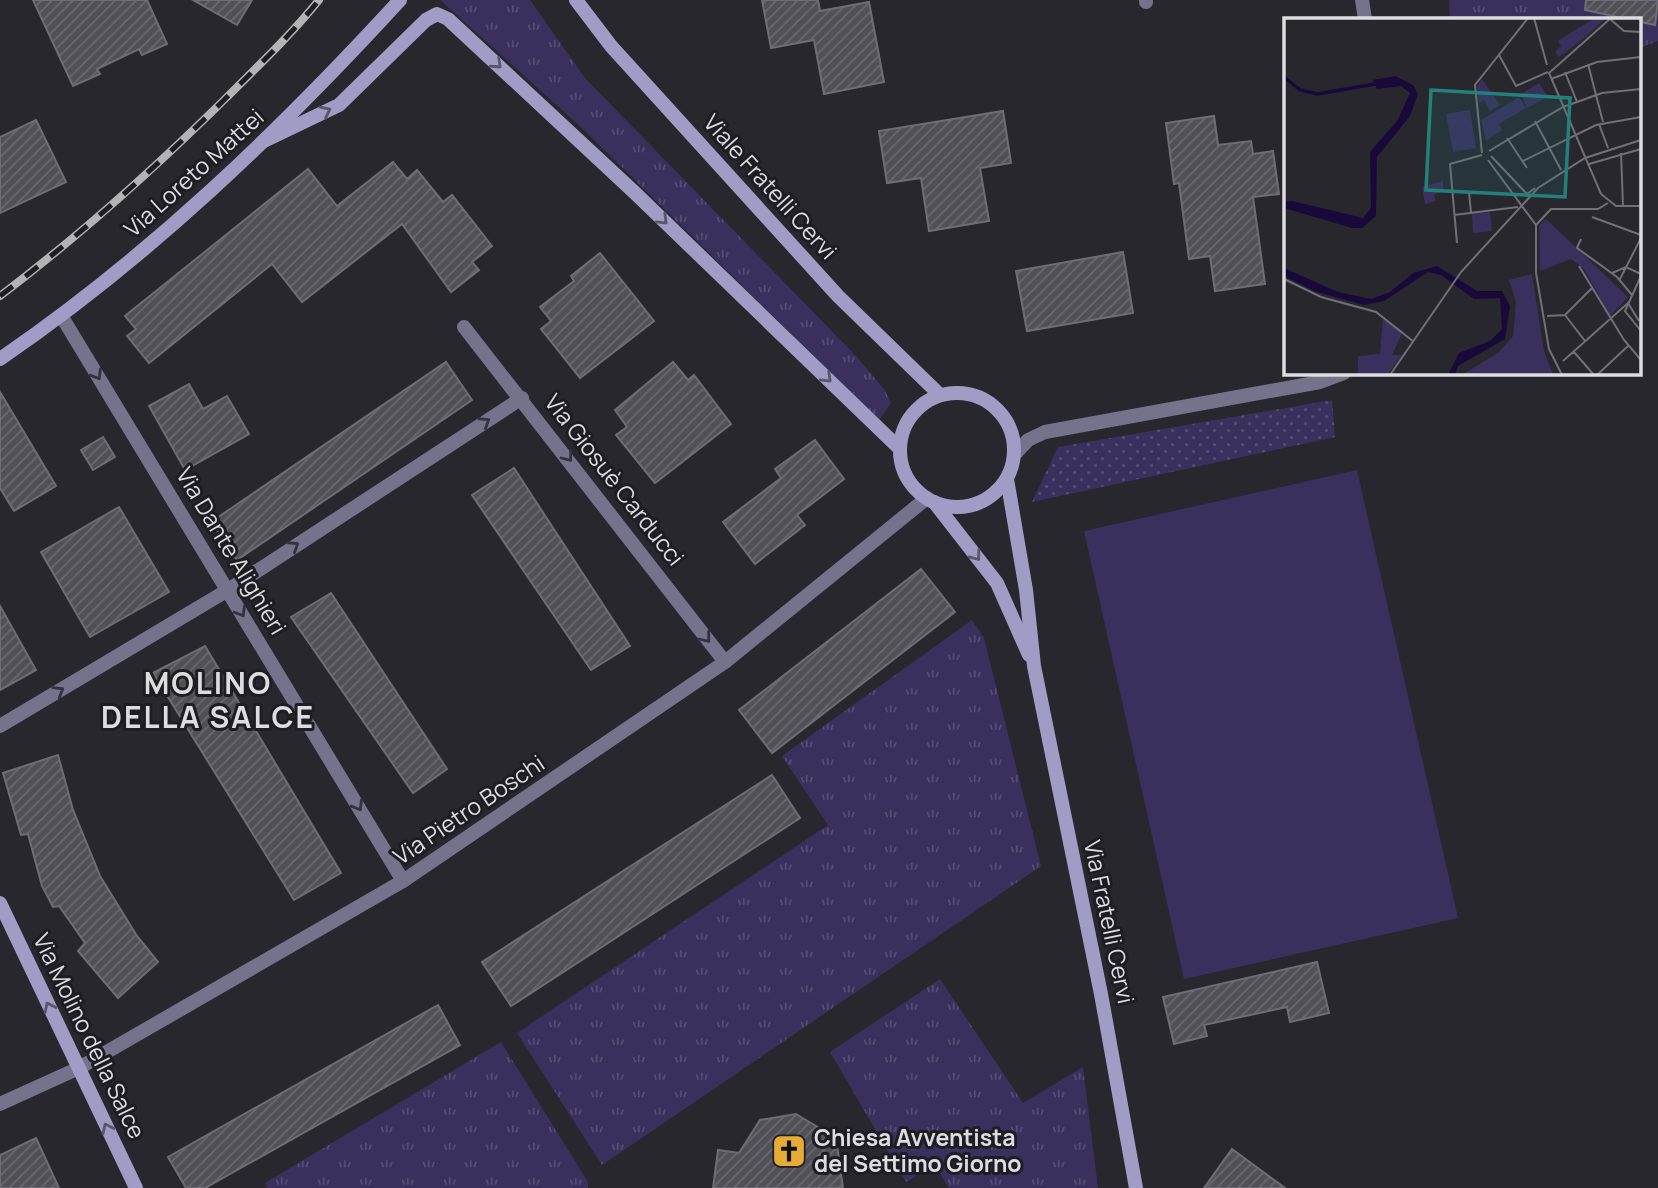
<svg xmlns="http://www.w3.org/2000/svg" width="1658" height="1188" viewBox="0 0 1658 1188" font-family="Manrope,sans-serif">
	<defs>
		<pattern id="grass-tufts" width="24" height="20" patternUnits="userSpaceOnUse" patternTransform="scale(1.75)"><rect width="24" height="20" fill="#39305d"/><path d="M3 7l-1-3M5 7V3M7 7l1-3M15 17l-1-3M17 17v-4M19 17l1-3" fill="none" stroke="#554e74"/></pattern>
		<pattern id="park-dots" width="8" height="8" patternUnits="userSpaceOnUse" patternTransform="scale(1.75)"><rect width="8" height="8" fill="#39305d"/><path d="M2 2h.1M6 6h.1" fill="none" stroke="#554e74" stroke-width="1.8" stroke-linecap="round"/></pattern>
		<pattern id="building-hatch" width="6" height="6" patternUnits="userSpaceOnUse" patternTransform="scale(1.75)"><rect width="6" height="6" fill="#515057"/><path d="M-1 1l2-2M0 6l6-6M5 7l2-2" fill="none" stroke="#6a696f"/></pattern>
	</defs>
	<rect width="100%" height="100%" fill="#28272e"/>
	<g fill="url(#grass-tufts)">
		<polygon points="440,0 530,0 585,78 856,356 884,389 891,403 879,420 582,128"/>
		<polygon points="1449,0 1658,0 1658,41 1639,48 1639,19 1450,19"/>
		<polygon points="972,620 984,638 1041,866 602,1165 517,1033 828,825 782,756"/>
		<polygon points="940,979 1023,1103 1083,1067 1098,1188 949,1188 934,1164 906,1182 830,1052"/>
		<polygon points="501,1042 588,1182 588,1188 267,1188 265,1183"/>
	</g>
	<polygon fill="url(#park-dots)" points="1332,400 1335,437 1032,502 1058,447"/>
	<polygon fill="#39305d" points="1357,470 1458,918 1184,979 1084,531"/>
	<g fill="url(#building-hatch)" stroke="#6e6d75" stroke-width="2">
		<polygon points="33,0 147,0 167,44 142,55 139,49 97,69 100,74 73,86"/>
		<polygon points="193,0 252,0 237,25"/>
		<polygon points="762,0 818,0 820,11 869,2 884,82 824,94 814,40 771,48"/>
		<polygon points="1586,0 1658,0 1655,25 1585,10"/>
		<polygon points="1003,111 1011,163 980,168 989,221 929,231 921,178 887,183 879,131"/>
		<polygon points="1214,116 1218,145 1251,141 1253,154 1273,151 1279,194 1253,197 1265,284 1215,291 1210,256 1189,259 1179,183 1174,184 1166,123"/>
		<polygon points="36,120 66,182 0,213 0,137"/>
		<polygon points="393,162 407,179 417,170 443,202 452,195 492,246 472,262 479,270 451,292 402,224 302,302 272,264 149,363 127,336 136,329 125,316 308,169 337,206"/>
		<polygon points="1123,252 1133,313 1027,331 1016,271"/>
		<polygon points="600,253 654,321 580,378 541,329 551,321 540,307 574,281 571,276"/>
		<polygon points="446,362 472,400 237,560 211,522"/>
		<polygon points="673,362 688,380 694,375 731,424 655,483 616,435 627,427 615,410"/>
		<polygon points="189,384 203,409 227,396 249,434 185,470 149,406"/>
		<polygon points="0,392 56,486 14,511 0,488"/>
		<polygon points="103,437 115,457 93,470 81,450"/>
		<polygon points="815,440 844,479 797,515 805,525 755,564 723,522 781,478 775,469"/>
		<polygon points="514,468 630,646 591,670 472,495"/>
		<polygon points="119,507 169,592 90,637 41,552"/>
		<polygon points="921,569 955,612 772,753 739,710"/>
		<polygon points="331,593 447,769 413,793 291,617"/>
		<polygon points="0,606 36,670 0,690"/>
		<polygon points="205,646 341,873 294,900 153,673"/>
		<polygon points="58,755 73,810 100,876 137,936 158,962 118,998 78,951 85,943 59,906 53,907 42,886 28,834 21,835 3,773"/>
		<polygon points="772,775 800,818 511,1006 482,962"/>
		<polygon points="1317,962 1329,1013 1290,1022 1287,1007 1204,1025 1207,1036 1174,1044 1163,997"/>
		<polygon points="438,1005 460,1045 205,1188 186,1188 168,1157"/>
		<polygon points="796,1114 836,1138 843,1188 713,1188 718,1150 739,1153 760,1120"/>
		<polygon points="36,1138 59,1188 0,1188 0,1155"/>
		<polygon points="1232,1149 1285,1188 1204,1188"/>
	</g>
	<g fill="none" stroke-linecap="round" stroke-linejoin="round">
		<g stroke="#75728b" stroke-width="14">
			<polyline points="1146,0 1146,2"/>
			<polyline points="1362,0 1365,19"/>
			<polyline points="62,317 403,881"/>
			<polyline points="464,327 725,662"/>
			<polyline points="1014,455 1028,440 1045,432 1320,382 1344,373"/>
			<polyline points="0,726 228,590 522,398"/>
			<polyline points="0,1104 79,1068 403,881 725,662 927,498"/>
		</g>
		<g stroke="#a19cc5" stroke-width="14">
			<polyline points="576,0 611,46 838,296 940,395"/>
			<polyline points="264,141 339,105 426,20 437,14 448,19 634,192 899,448"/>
			<path d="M0 359C149 257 278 133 400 0"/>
			<circle cx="957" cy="450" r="57"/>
			<polyline points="1007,479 1026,590 1034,666 1101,994 1136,1188"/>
			<polyline points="934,502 997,583 1029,655"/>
			<polyline points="0,903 136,1188"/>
		</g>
		<g stroke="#b3b2b7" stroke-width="8">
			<path id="rail" d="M0 296C79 236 153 170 224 100 257 67 290 36 319 0"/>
		</g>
		<use href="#rail" stroke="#1e1d24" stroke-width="5" stroke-dasharray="16" stroke-linecap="butt"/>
	</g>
	<defs><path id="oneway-chevron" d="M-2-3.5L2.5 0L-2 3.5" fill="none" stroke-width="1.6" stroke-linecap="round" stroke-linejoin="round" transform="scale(1.75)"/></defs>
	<g stroke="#59566c">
		<use href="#oneway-chevron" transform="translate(497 64) rotate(43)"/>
		<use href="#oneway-chevron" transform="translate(326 111) rotate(-26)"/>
		<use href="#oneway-chevron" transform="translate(663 220) rotate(44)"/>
		<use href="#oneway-chevron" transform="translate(827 378) rotate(44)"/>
		<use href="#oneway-chevron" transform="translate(976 556) rotate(53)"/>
		<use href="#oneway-chevron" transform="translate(49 1007) rotate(-116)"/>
		<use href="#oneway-chevron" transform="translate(107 1128) rotate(-116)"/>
	</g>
	<g stroke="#34323e">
		<use href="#oneway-chevron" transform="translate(97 375) rotate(59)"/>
		<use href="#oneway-chevron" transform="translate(485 422) rotate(-33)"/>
		<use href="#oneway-chevron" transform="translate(568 457) rotate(52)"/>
		<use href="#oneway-chevron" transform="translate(294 546) rotate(-33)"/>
		<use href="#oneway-chevron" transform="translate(241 612) rotate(59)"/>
		<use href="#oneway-chevron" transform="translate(706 638) rotate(52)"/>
		<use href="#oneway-chevron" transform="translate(59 691) rotate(-31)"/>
		<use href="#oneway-chevron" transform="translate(358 806) rotate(59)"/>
	</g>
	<defs>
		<g id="church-square" transform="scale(1.75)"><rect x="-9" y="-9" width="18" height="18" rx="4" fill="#e6ac36" stroke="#1e1d24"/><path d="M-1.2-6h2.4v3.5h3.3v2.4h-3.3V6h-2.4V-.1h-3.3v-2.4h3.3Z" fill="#111"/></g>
	</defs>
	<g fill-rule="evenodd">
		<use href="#church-square" x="789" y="1151"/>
	</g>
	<g text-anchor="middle" stroke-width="6" stroke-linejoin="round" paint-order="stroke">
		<g font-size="23" fill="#dddde1" stroke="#1e1d24">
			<text transform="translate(194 173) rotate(-42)" y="8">Via Loreto Mattei</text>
			<text transform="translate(770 187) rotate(48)" y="8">Viale Fratelli Cervi</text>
			<text transform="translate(614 480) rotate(52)" y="8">Via Giosuè Carducci</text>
			<text transform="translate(231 551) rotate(59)" y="8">Via Dante Alighieri</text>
			<text transform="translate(469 810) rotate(-34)" y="8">Via Pietro Boschi</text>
			<text transform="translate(1109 922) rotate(78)" y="8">Via Fratelli Cervi</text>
			<text transform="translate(89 1036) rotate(64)" y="8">Via Molino della Salce</text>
		</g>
		<g font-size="23" font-weight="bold" fill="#dddde1" stroke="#1e1d24" text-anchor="start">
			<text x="814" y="1146">Chiesa Avventista<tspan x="814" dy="26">del Settimo Giorno</tspan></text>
		</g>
		<g font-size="30" font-weight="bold" letter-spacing="2" fill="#dddde1" stroke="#1e1d24">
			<text x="208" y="694">MOLINO<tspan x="208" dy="34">DELLA SALCE</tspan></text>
		</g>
	</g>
	<g transform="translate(1284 18)">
		<rect width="357" height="357" fill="#28272e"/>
		<path d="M291 12 299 21 275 39 271 34 277 28 274 23ZM198 61 216 87 206 93 200 82 195 85 193 69ZM255 65 264 79 243 90 237 76ZM235 79 242 90 215 106 218 112 202 123 197 102ZM159 163V173L150 177 152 183 141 186 138 169ZM206 194 208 213 189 215 188 196ZM262 201 344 279 326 298 300 251 287 241 256 253 255 208ZM99 300 119 313 108 337H118L103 357H74V338L96 336Z" fill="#39305d"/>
		<path d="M311 0H322L299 21 291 12Z" fill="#39305d"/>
		<path d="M186 92 192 130 169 134 162 96ZM248 256 260 333 269 356 178 357 215 334 229 318 232 284 225 262Z" fill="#39305d"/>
		<path d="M111 58 129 67 134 76 126 98 93 139 92 198 78 210H68L0 190V184L8 183 79 200 87 190 86 134 113 103 126 75 117 68 93 71 89 62ZM153 248 193 273H218L226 288 221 321 174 348 171 357H164L175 335 206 323 218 311 216 280 190 281 157 257 144 254 100 283 80 287 30 273 0 258V250L54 274 87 281 106 274 129 255Z" fill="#18093a"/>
		<path fill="none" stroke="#18093a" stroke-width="3.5" d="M0 59 16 72 34 76 96 65"/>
		<path fill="none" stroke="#707076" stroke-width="2" d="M250 0 263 47M327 0 265 55 317 176 332 188H357M326 1 340 13 357 14M215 37 232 68 264 54M304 46 319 104M281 54 293 84M267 61 313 44 357 39M251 103 277 152M315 106 324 130M223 120 243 150M205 133 279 89 318 75 357 71M198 135 191 67 244 0M337 135 339 188M207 138 243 176 251 170M204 142 252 207V255L265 331 278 357M239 143 312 107 357 99M305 146 357 131M185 174 187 195M170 197 234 189M308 199 357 217M252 207 267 191H314L324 185M297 221 293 230 333 259 348 277M173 225 166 146 198 137M295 248 340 322 357 342M328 255 342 249 357 256M357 258 341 293 357 313M0 261 37 279 92 294 130 324M335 263 357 220M281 297 301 323M263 298 281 297 308 270M290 334 310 357M279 343 344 285 355 303M106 357 177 254 254 170 301 140 357 122M313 357 344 328"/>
		<path fill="#24807a" fill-opacity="0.15" stroke="#24807a" stroke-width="3.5" d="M147 72 286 80 281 179 142 172Z"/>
		<rect width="357" height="357" fill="none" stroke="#dddde1" stroke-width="3.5"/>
	</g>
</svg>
